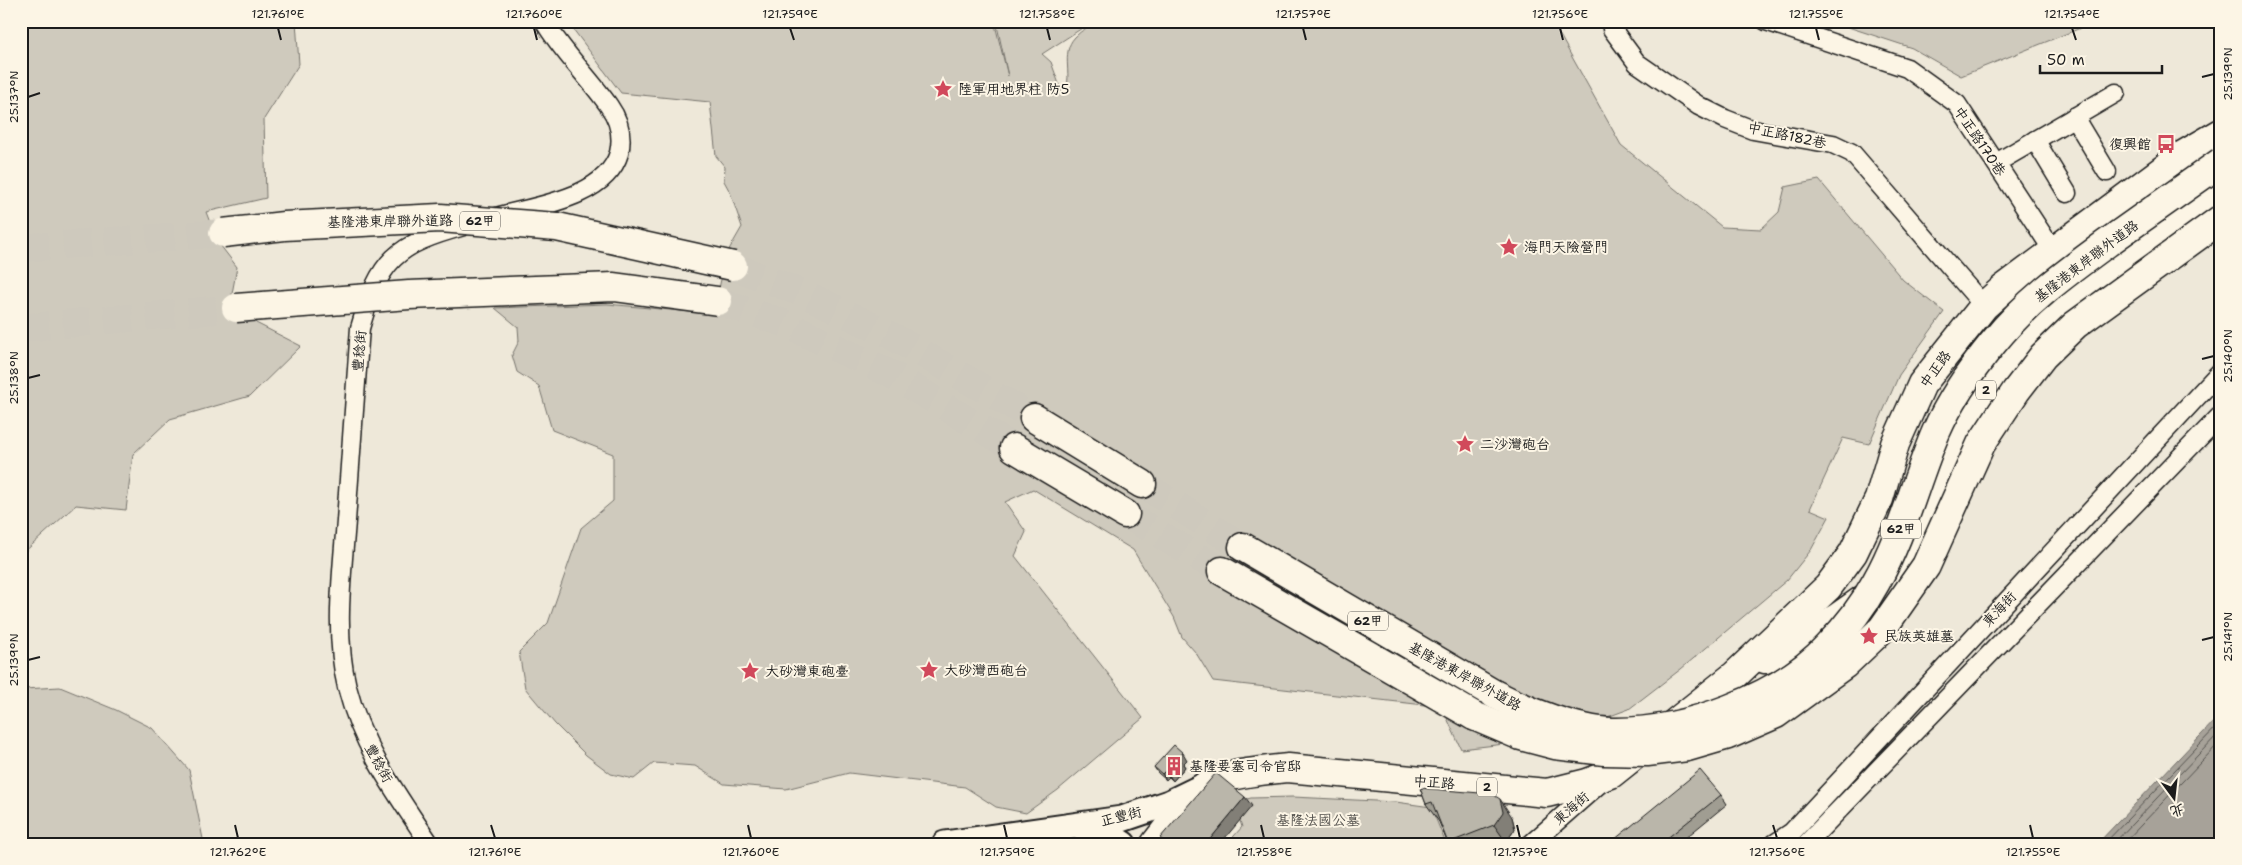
<svg xmlns="http://www.w3.org/2000/svg" width="2242" height="865" viewBox="0 0 2242 865" font-family="'Shantell Sans','LXGW WenKai TC',sans-serif">
	<rect width="100%" height="100%" fill="#eee8d9"/>
	<filter id="ink" filterUnits="userSpaceOnUse"><feTurbulence type="fractalNoise" baseFrequency=".02" numOctaves="2"/><feDisplacementMap in="SourceGraphic" scale="10" xChannelSelector="R" yChannelSelector="G"/><feConvolveMatrix kernelMatrix="1 2 1 2 8 2 1 2 1" color-interpolation-filters="sRGB"/></filter>
	<g filter="url(#ink)">
		<g fill="#cfcabd" stroke="#76736c">
			<polygon points="21,21 296,21 299,64 264,119 266,198 206,212 217,241 237,267 231,299 256,323 301,346 250,396 170,419 133,454 126,510 76,505 21,555"/>
			<path d="M567 21H994L1008 76 996 21H1093L1042 54 1051 62 1063 95C1075 78 1059 54 1075 37 1081 30 1091 26 1098 21H1552L1621 145 1722 227 1761 229 1779 212 1785 187 1819 180 1903 280 1944 312 1899 375 1869 444 1843 438 1810 509 1829 517 1811 550 1787 580 1681 669 1629 709 1548 739 1461 749 1442 707 1213 681 1196 653 1182 637 1174 617 1133 550 1033 489 1005 502 1026 532 1015 556 1143 718 1058 790 1026 813 996 807 965 787 849 773 786 789 724 784 695 766 654 763 634 779 611 774 586 755 555 724 525 688 519 652 548 623 581 528 613 501V454L552 430 539 386 517 372 512 355 519 341 518 327 495 308 607 304 702 313 715 306 727 253 742 227 730 192 724 181 725 167 716 156 710 102 621 93Z"/>
			<polygon points="1830,21 2098,21 1961,76 1912,48"/>
			<polygon points="21,659 23,689 60,687 116,710 152,728 189,770 204,844 21,844"/>
			<polygon points="1293,797 1396,802 1431,807 1446,844 1227,844 1242,827 1234,802 1251,798"/>
		</g>
		<polygon fill="#a7a299" stroke="#6f6c67" points="2221,714 2221,844 2097,844"/>
		<g fill="none" stroke-linecap="round" stroke-linejoin="round">
			<g stroke="#54524e" stroke-width="1">
				<polyline points="2104,844 2221,722"/>
				<polyline points="2113,844 2221,731"/>
				<polyline points="2123,844 2221,741"/>
			</g>
			<g stroke="#cec9bd" stroke-width="28" stroke-dasharray="28 14" stroke-linecap="butt">
				<polyline points="21,248 223,233"/>
				<polyline points="733,266 807,295 892,336 1034,418"/>
				<polyline points="718,301 784,323 891,374 1014,448"/>
				<polyline points="21,328 236,308"/>
				<polyline points="1142,484 1243,547"/>
				<polyline points="1125,514 1222,571"/>
			</g>
			<g stroke="#1c1c1c" stroke-width="21">
				<g id="street">
					<polyline points="1766,21 1907,68 1957,104 2054,252"/>
					<polyline points="1612,29 1637,63 1699,106 1725,119 1753,130 1833,144 1852,153 1984,306"/>
					<polyline points="2074,117 2107,172"/>
					<polyline points="2035,140 2067,193"/>
					<polyline points="1996,163 2116,93"/>
					<path d="M496 217C536 206 606 198 619 153 623 136 619 120 609 106 589 77 562 52 544 21"/>
					<path d="M430 844C396 793 362 747 347 687 334 634 342 575 346 521 351 456 355 392 360 328 380 259 395 245 464 226"/>
					<polyline points="1531,844 1598,785"/>
					<polyline points="1774,844 1792,832 2221,371"/>
					<polyline points="1806,844 2221,415"/>
				</g>
			</g>
			<g stroke="#1c1c1c" stroke-width="29">
				<g id="secondary">
					<polyline points="1082,828 1109,835 1123,844"/>
					<polyline points="945,844 1122,819 1169,803 1202,787"/>
				</g>
			</g>
			<g stroke="#1c1c1c" stroke-width="31">
				<g id="primary">
					<polyline points="1765,659 1837,618 1888,582 1902,565 1944,462 1966,418 2012,354 2057,309 2221,192"/>
					<path d="M1155 844C1170 825 1185 804 1203 788 1218 774 1268 770 1288 768L1547 793 1587 783 1611 774 1735 675 1828 587 1853 553 1879 499 1895 444 1922 384 1984 306 2003 289 2183 155 2221 133"/>
				</g>
			</g>
			<g stroke="#1c1c1c" stroke-width="31">
				<g id="highway">
					<polyline points="1034,418 1142,484"/>
					<polyline points="1014,448 1125,514"/>
					<polyline points="1243,547 1494,694"/>
					<polyline points="1222,571 1474,716"/>
				</g>
			</g>
			<use href="#street" stroke="#fcf5e5" stroke-width="18"/>
			<use href="#secondary" stroke="#fcf5e5" stroke-width="25"/>
			<use href="#primary" stroke="#fcf5e5" stroke-width="28"/>
			<use href="#highway" stroke="#fcf5e5" stroke-width="28"/>
			<g stroke="#1c1c1c" stroke-width="31" stroke-linecap="butt">
				<g id="highway-bridge">
					<polyline points="223,233 284,226 440,218 557,227 733,266"/>
					<polyline points="236,308 409,295 614,287 718,301"/>
					<path d="M1494 694C1527 711 1576 731 1613 732 1683 733 1780 698 1828 646 1846 628 1864 604 1876 582 1903 534 1915 481 1936 432 1950 400 1971 370 1993 343 2028 299 2073 268 2118 235 2152 211 2187 186 2221 162"/>
					<polyline points="1474,716 1521,736 1555,745 1605,751 1647,752 1687,747 1728,735 1776,714 1844,665 1882,629 1926,566 1981,444 2016,391 2043,356 2075,325 2221,219"/>
				</g>
			</g>
			<use href="#highway-bridge" stroke="#fcf5e5" stroke-width="28"/>
		</g>
		<g fill="#a09d92" stroke="#1c1c1c">
			<polygon points="1187,760 1183,764 1185,767 1173,781 1169,777 1166,780 1158,773 1154,767"/>
			<polygon points="1420,788 1512,817 1515,829 1506,842 1502,844 1448,844 1439,822 1426,804"/>
			<polygon points="1721,795 1727,804 1678,844 1617,844"/>
		</g>
		<g fill="#827f77" stroke="#1c1c1c">
			<polygon points="1183,753 1187,760 1183,764 1185,767 1173,781 1168,774 1178,758"/>
			<polygon points="1165,771 1169,777 1166,780 1162,774"/>
			<polygon points="1245,797 1252,806 1220,844 1206,844"/>
			<polygon points="1500,799 1512,817 1515,829 1506,842 1494,825"/>
		</g>
		<g fill="#bab6aa" stroke="#1c1c1c">
			<polygon points="1174,745 1183,753 1178,758 1181,761 1168,774 1165,771 1162,774 1154,767"/>
			<polygon points="1700,770 1721,795 1660,844 1617,844 1614,840"/>
			<polygon points="1216,773 1245,797 1206,844 1167,844 1160,838"/>
			<polygon points="1420,788 1492,794 1500,799 1503,812 1494,825 1448,843 1432,802 1426,804"/>
		</g>
	</g>
	<path fill="none" stroke="#1c1c1c" stroke-width="2" d="M278 28 281 40M534 28 537 40M790 28 794 40M1047 28 1050 40M1303 28 1306 40M1560 28 1563 40M1816 28 1819 40M2072 28 2076 40M2202 77 2214 74M28 97 40 93M2202 359 2214 356M28 378 40 375M2202 640 2214 637M28 660 40 657M235 825 238 838M491 825 495 838M748 825 751 838M1004 825 1007 838M1261 825 1264 838M1517 825 1520 838M1773 825 1777 838M2030 825 2033 838"/>
	<defs>
		<g id="sight-bare" transform="scale(1.5)"><path d="M0-6L1.8-2.2L6-1.7L2.9 1.2L3.7 5.4L0 3.3L-3.7 5.4L-2.9 1.2L-6-1.7L-1.8-2.2Z" fill="#d1495b" stroke="#fcf5e5" stroke-width="2.5" paint-order="stroke"/></g>
		<g id="bus-bare" transform="scale(1.5)"><path d="M-5-6H5V4H4V6H2V4H-2V6H-4V4H-5ZM-3.5-4V0h7V-4ZM-3.5 1.2v1.5H-2V1.2ZM2 1.2v1.5H3.5V1.2Z" fill="#d1495b" stroke="#fcf5e5" stroke-width="2.5" paint-order="stroke"/></g>
		<g id="building-bare" transform="scale(1.5)"><path d="M-4-6H4V6H1V3H-1V6H-4ZM-2.5-4.3h1.7v1.8h-1.7ZM.8-4.3h1.7v1.8H.8ZM-2.5-1h1.7V.8h-1.7ZM.8-1h1.7V.8H.8Z" fill="#d1495b" stroke="#fcf5e5" stroke-width="2.5" paint-order="stroke"/></g>
	</defs>
	<g fill-rule="evenodd">
		<use href="#sight-bare" x="943" y="89"/>
		<use href="#bus-bare" x="2166" y="144"/>
		<use href="#sight-bare" x="1509" y="247"/>
		<use href="#sight-bare" x="1465" y="444"/>
		<use href="#sight-bare" x="1869" y="636"/>
		<use href="#sight-bare" x="929" y="670"/>
		<use href="#sight-bare" x="750" y="671"/>
		<use href="#building-bare" x="1174" y="766"/>
	</g>
	<g text-anchor="middle" stroke-width="4" stroke-linejoin="round" paint-order="stroke">
		<g fill="#fcf5e5" stroke="#5f5d58" stroke-width="1">
			<rect x="460" y="211.5" width="40" height="19" rx="4"/>
			<rect x="1976" y="380.5" width="20" height="19" rx="4"/>
			<rect x="1881" y="519.5" width="40" height="19" rx="4"/>
			<rect x="1348" y="611.5" width="40" height="19" rx="4"/>
			<rect x="1477" y="777.5" width="20" height="19" rx="4"/>
		</g>
		<g font-size="12" font-weight="bold" fill="#1c1c1c">
			<text x="480" y="225">62甲</text>
			<text x="1986" y="394">2</text>
			<text x="1901" y="533">62甲</text>
			<text x="1368" y="625">62甲</text>
			<text x="1487" y="791">2</text>
		</g>
		<g font-size="14" fill="#1c1c1c" stroke="#fcf5e5" text-anchor="start">
			<text x="958" y="94">陸軍用地界柱 防5</text>
			<text x="2151" y="149" text-anchor="end">復興館</text>
			<text x="1524" y="252">海門天險營門</text>
			<text x="1480" y="449">二沙灣砲台</text>
			<text x="1884" y="641">民族英雄墓</text>
			<text x="944" y="675">大砂灣西砲台</text>
			<text x="765" y="676">大砂灣東砲臺</text>
			<text x="1189" y="771">基隆要塞司令官邸</text>
		</g>
		<g font-size="14" fill="#1c1c1c" stroke="#fcf5e5">
			<text transform="translate(1787 135) rotate(12)" y="5">中正路182巷</text>
			<text transform="translate(1980 141) rotate(56)" y="5">中正路170巷</text>
			<text transform="translate(390 221) rotate(-1)" y="5">基隆港東岸聯外道路</text>
			<text transform="translate(2086 261) rotate(-37)" y="5">基隆港東岸聯外道路</text>
			<text transform="translate(359 351) rotate(-85)" y="5">豐稔街</text>
			<text transform="translate(1935 369) rotate(-54)" y="5">中正路</text>
			<text transform="translate(1999 609) rotate(-47)" y="5">東海街</text>
			<text transform="translate(1465 676) rotate(29)" y="5">基隆港東岸聯外道路</text>
			<text transform="translate(379 763) rotate(61)" y="5">豐稔街</text>
			<text transform="translate(1434 782) rotate(5)" y="5">中正路</text>
			<text transform="translate(1571 808) rotate(-41)" y="5">東海街</text>
			<text transform="translate(1121 816) rotate(-14)" y="5">正豐街</text>
		</g>
		<g font-size="14" fill="#52504c" stroke="#fcf5e5">
			<text x="1318" y="825">基隆法國公墓</text>
		</g>
	</g>
	<rect width="2242" height="865" fill="none" stroke="#fcf5e5" stroke-width="55"/>
	<g transform="translate(2174 798) rotate(165)" stroke="#fcf5e5" stroke-width="4" paint-order="stroke">
	<path d="M0-4L9 19L0 12L-9 19Z" fill="#1c1c1c"/>
	<text y="-8" font-size="14" font-weight="bold" text-anchor="middle" fill="#1c1c1c">北</text>
	</g>
	<path d="M2040 65v8h122v-8" fill="none" stroke="#1c1c1c" stroke-width="2.5"/>
	<text x="2047" y="65" font-size="15" fill="#1c1c1c" stroke="#fcf5e5" stroke-width="4" paint-order="stroke">50 m</text>
	<rect x="28" y="28" width="2186" height="810" fill="none" stroke="#1c1c1c" stroke-width="2"/>
	<g font-size="12" text-anchor="middle" fill="#1c1c1c">
		<text x="278" y="18">121.761°E</text>
		<text x="534" y="18">121.760°E</text>
		<text x="790" y="18">121.759°E</text>
		<text x="1047" y="18">121.758°E</text>
		<text x="1303" y="18">121.757°E</text>
		<text x="1560" y="18">121.756°E</text>
		<text x="1816" y="18">121.755°E</text>
		<text x="2072" y="18">121.754°E</text>
		<text transform="translate(2228 74) rotate(-90)" y="4">25.139°N</text>
		<text transform="translate(14 97) rotate(-90)" y="4">25.137°N</text>
		<text transform="translate(2228 356) rotate(-90)" y="4">25.140°N</text>
		<text transform="translate(14 378) rotate(-90)" y="4">25.138°N</text>
		<text transform="translate(2228 637) rotate(-90)" y="4">25.141°N</text>
		<text transform="translate(14 660) rotate(-90)" y="4">25.139°N</text>
		<text x="238" y="856">121.762°E</text>
		<text x="495" y="856">121.761°E</text>
		<text x="751" y="856">121.760°E</text>
		<text x="1007" y="856">121.759°E</text>
		<text x="1264" y="856">121.758°E</text>
		<text x="1520" y="856">121.757°E</text>
		<text x="1777" y="856">121.756°E</text>
		<text x="2033" y="856">121.755°E</text>
	</g>
</svg>
